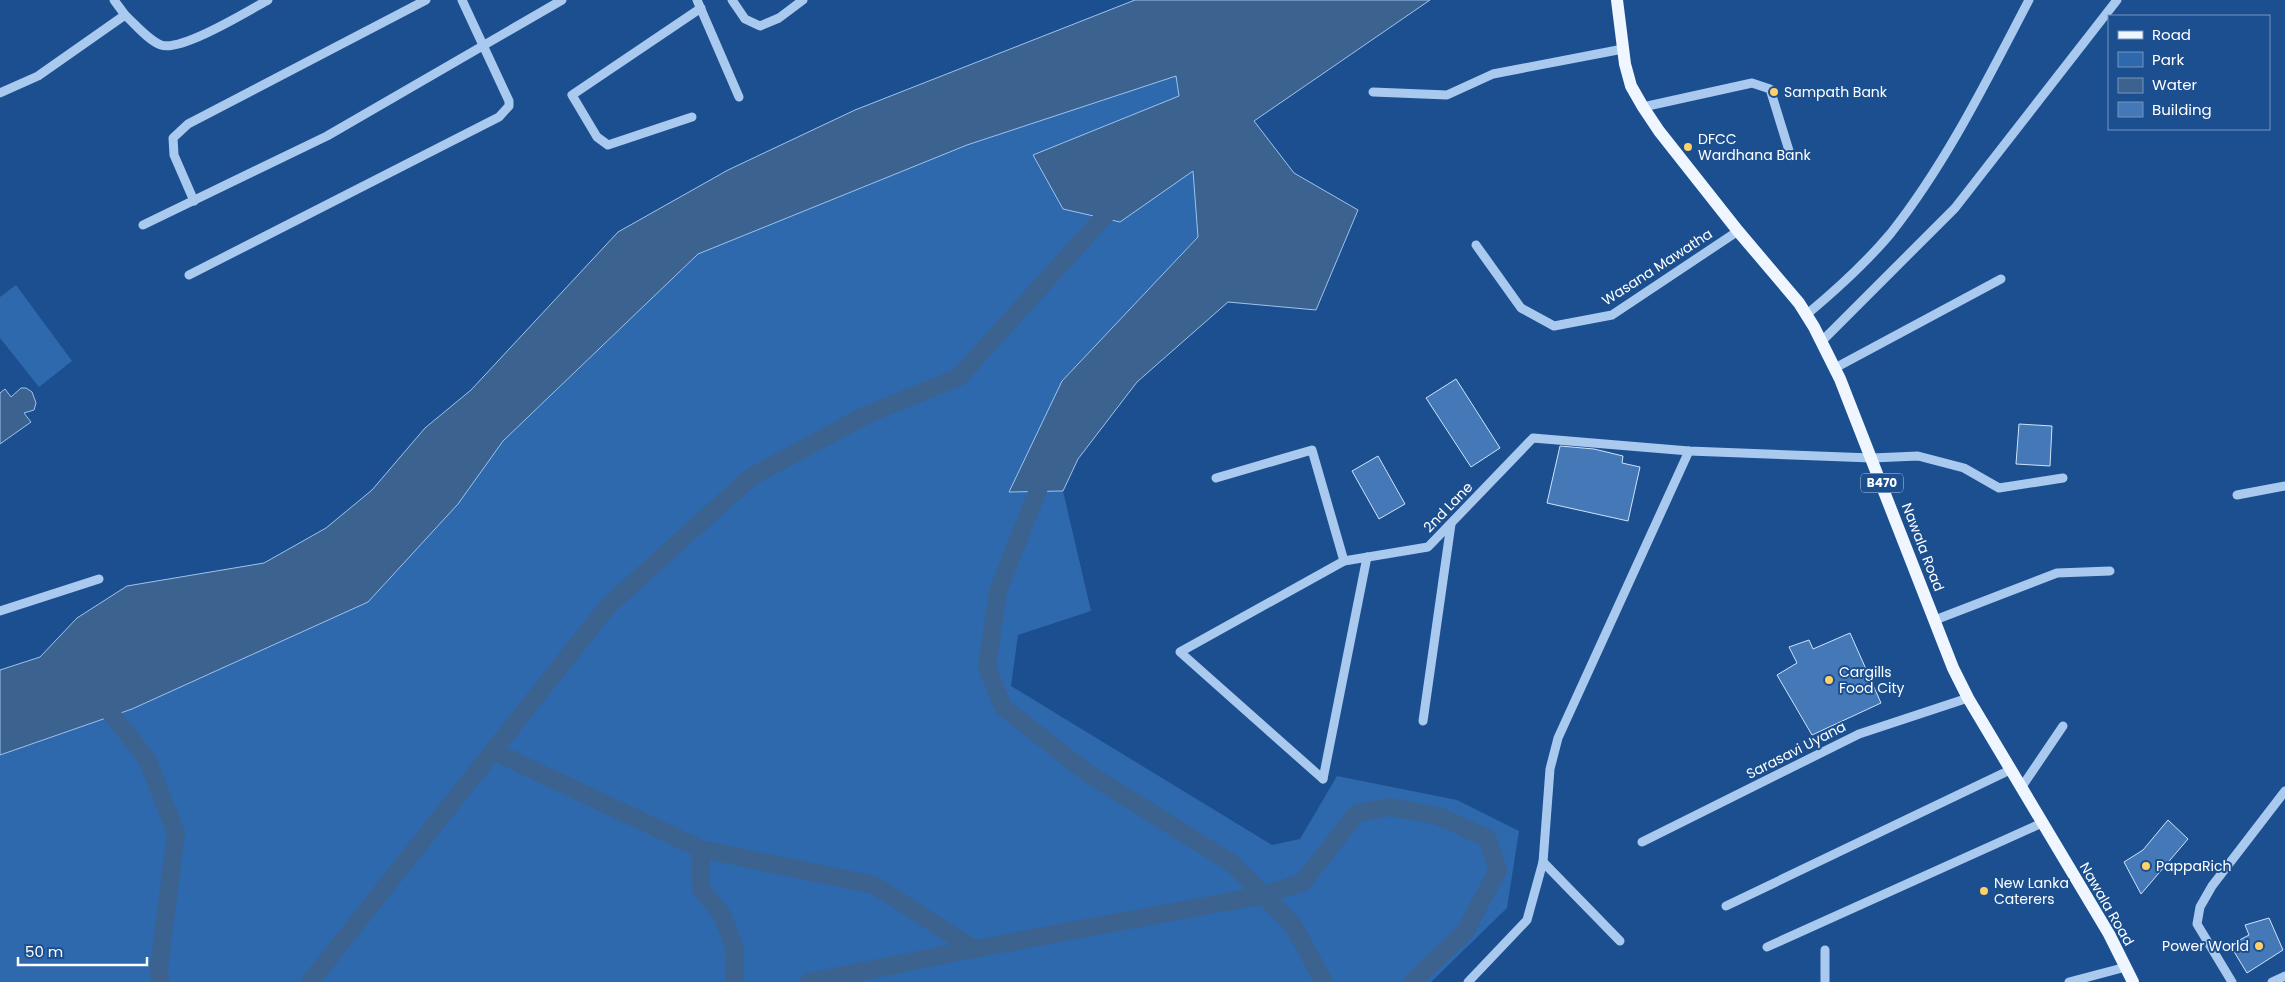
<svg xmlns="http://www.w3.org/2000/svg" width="2285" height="982" viewBox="0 0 2285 982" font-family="Poppins,sans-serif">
	<rect width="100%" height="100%" fill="#1b4f8f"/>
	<g fill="#2e69ad">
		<polygon points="1176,76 1179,96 1033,155 1193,171 1198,237 1062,381 1010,492 1063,491 1091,611 1018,635 1011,686 1272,845 1300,839 1337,776 1457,800 1519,831 1507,908 1431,982 0,982 0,755 132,709 368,602 458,504 503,441 698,254 967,145"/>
		<polygon points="16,285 72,361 39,387 0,338 0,297"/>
	</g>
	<g fill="#3c6290" stroke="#9cc4f0">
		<polygon points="1135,0 1430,0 1254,121 1294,173 1358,210 1316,310 1228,302 1137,382 1078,459 1063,491 1009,492 1062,381 1198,237 1193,171 1120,222 1063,209 1033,155 1179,96 1176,76 967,145 698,254 503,441 458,504 368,602 132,709 0,755 0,670 40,657 77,618 127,586 264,563 326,528 372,490 425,428 471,390 618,232 728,170 855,110"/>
		<polygon points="21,388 26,388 32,392 36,403 34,410 24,413 31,422 0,444 0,393 5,389 11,397"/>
	</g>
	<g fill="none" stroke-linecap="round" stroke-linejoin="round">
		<g stroke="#3c6290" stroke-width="18">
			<polyline points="1046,470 998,591 987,667 1003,707 1086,772 1233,864 1293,925 1324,982"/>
			<polyline points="98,697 147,759 176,833 159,968 160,982"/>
			<polyline points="493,751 701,849 874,885 974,949 1264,895 1303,882 1357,813 1390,807 1438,816 1487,838 1498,870 1465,932 1412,982"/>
			<polyline points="701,849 701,889 722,915 735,949 734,982"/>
			<polyline points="310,982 608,606 751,477 866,415 959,377 1119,200"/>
			<polyline points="809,982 974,949"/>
		</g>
	</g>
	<g fill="#4478b7" stroke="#cfe3fa">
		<polygon points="1456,379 1500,448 1471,467 1426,398"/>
		<polygon points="2019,424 2052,426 2050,466 2016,464"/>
		<polygon points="1560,446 1594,449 1623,456 1622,463 1640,467 1628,521 1547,503"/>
		<polygon points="1378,456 1405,504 1379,519 1352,471"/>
		<polygon points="1850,633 1881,703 1812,735 1777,675 1797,663 1789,647 1809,640 1813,649"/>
		<polygon points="2168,820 2188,839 2141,894 2124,862 2143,850"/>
		<polygon points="2269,918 2283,950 2247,973 2230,945 2249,935 2245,925"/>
	</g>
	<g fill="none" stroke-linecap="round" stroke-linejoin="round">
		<g stroke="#a9c9ee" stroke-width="9">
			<polyline points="114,0 125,15"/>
			<polyline points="697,0 739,97"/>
			<polyline points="732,0 745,19 760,26 779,18 803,0"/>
			<polyline points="1373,92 1447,95 1493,74 1623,49"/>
			<path d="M0 93 38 76 125 15C136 25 148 40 161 45 181 52 248 11 268 0"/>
			<polyline points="1643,107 1752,83 1770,89 1791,157"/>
			<polyline points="692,117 608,145 597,137 572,95 701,8"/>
			<polyline points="194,201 174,155 173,138 188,124 426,0"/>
			<polyline points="143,225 327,136 562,0"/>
			<polyline points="1476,245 1521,308 1554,326 1612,315 1738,231"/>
			<polyline points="189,275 499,117 509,106 509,101 462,0"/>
			<path d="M1806 315C1836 290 1866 263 1891 233 1947 162 1987 80 2029 0"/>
			<polyline points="1822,341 1955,208 2117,0"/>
			<polyline points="1835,368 2001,279"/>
			<polyline points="1216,478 1312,450 1344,561"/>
			<polyline points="2237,495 2285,486"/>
			<polyline points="0,611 99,579"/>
			<polyline points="1935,620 2057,573 2110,571"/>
			<polyline points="1423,721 1451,524"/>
			<polyline points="1323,779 1180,652 1344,561 1428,547 1533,438 1689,451 1872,458 1918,456 1964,468 1999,488 2063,478"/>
			<polyline points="1323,779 1367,557"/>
			<polyline points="2021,788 2063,726"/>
			<polyline points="1642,842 1859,734 1968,698"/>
			<polyline points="1543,862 1620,941"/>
			<polyline points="1726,906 2010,770"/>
			<polyline points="1767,947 2042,823"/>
			<polyline points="1825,950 1825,982"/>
			<polyline points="1468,982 1527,920 1543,862 1550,769 1558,738 1689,451"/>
			<polyline points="2069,982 2126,967"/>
			<polyline points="2232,982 2197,924 2200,907 2212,886 2285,791"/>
			<polyline points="2272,982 2285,976"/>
		</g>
		<polyline stroke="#f0f6ff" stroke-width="12" points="1617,0 1625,64 1631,86 1643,107 1659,131 1738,231 1799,303 1814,327 1840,379 1953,668 1968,698 2109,934 2133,982"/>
	</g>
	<g fill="#ffd166" stroke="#1b4f8f" stroke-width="2">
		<circle cx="1774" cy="92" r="5"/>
		<circle cx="1688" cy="147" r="5"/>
		<circle cx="1829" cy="680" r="5"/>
		<circle cx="2146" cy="866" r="5"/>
		<circle cx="1984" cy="891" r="5"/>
		<circle cx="2259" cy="946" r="5"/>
	</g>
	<g text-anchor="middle" stroke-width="4" stroke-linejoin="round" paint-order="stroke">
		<rect fill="#1b4f8f" stroke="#bbcadd" stroke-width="1" x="1861" y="473.5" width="42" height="19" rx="4"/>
		<g font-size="12" font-weight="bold" fill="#fff">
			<text x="1882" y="487">B470</text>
		</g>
		<g font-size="14" fill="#fff" stroke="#1b4f8f" text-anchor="start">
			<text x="1784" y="97">Sampath Bank</text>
			<text x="1698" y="144">DFCC<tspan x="1698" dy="16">Wardhana Bank</tspan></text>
			<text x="1839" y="677">Cargills<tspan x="1839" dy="16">Food City</tspan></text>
			<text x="2156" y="871">PappaRich</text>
			<text x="1994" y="888">New Lanka<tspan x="1994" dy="16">Caterers</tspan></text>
			<text x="2249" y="951" text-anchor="end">Power World</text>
		</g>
		<g font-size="14" fill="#fff" stroke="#1b4f8f">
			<text transform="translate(1657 267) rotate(-33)" y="5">Wasana Mawatha</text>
			<text transform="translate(1448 507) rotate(-46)" y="5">2nd Lane</text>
			<text transform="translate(1923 547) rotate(69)" y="5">Nawala Road</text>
			<text transform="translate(1796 750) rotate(-27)" y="5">Sarasavi Uyana</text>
			<text transform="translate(2107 904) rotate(60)" y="5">Nawala Road</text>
		</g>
	</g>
	<rect x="2108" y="15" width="162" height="115" fill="#1b4f8f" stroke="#7695bc"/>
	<rect x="2118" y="31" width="25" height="8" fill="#f0f6ff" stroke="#7695bc"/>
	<text x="2152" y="40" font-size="15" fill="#ffffff">Road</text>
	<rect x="2118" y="52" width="25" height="15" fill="#2e69ad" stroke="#7695bc"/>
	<text x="2152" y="65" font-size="15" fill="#ffffff">Park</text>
	<rect x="2118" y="78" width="25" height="15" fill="#3c6290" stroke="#7695bc"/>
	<text x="2152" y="90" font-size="15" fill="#ffffff">Water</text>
	<rect x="2118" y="102" width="25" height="15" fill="#4478b7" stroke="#7695bc"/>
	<text x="2152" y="115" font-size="15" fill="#ffffff">Building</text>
	<path d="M18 957v8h129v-8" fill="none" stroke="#ffffff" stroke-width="2.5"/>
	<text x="25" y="957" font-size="15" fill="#ffffff" stroke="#1b4f8f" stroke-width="4" paint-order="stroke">50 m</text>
</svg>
